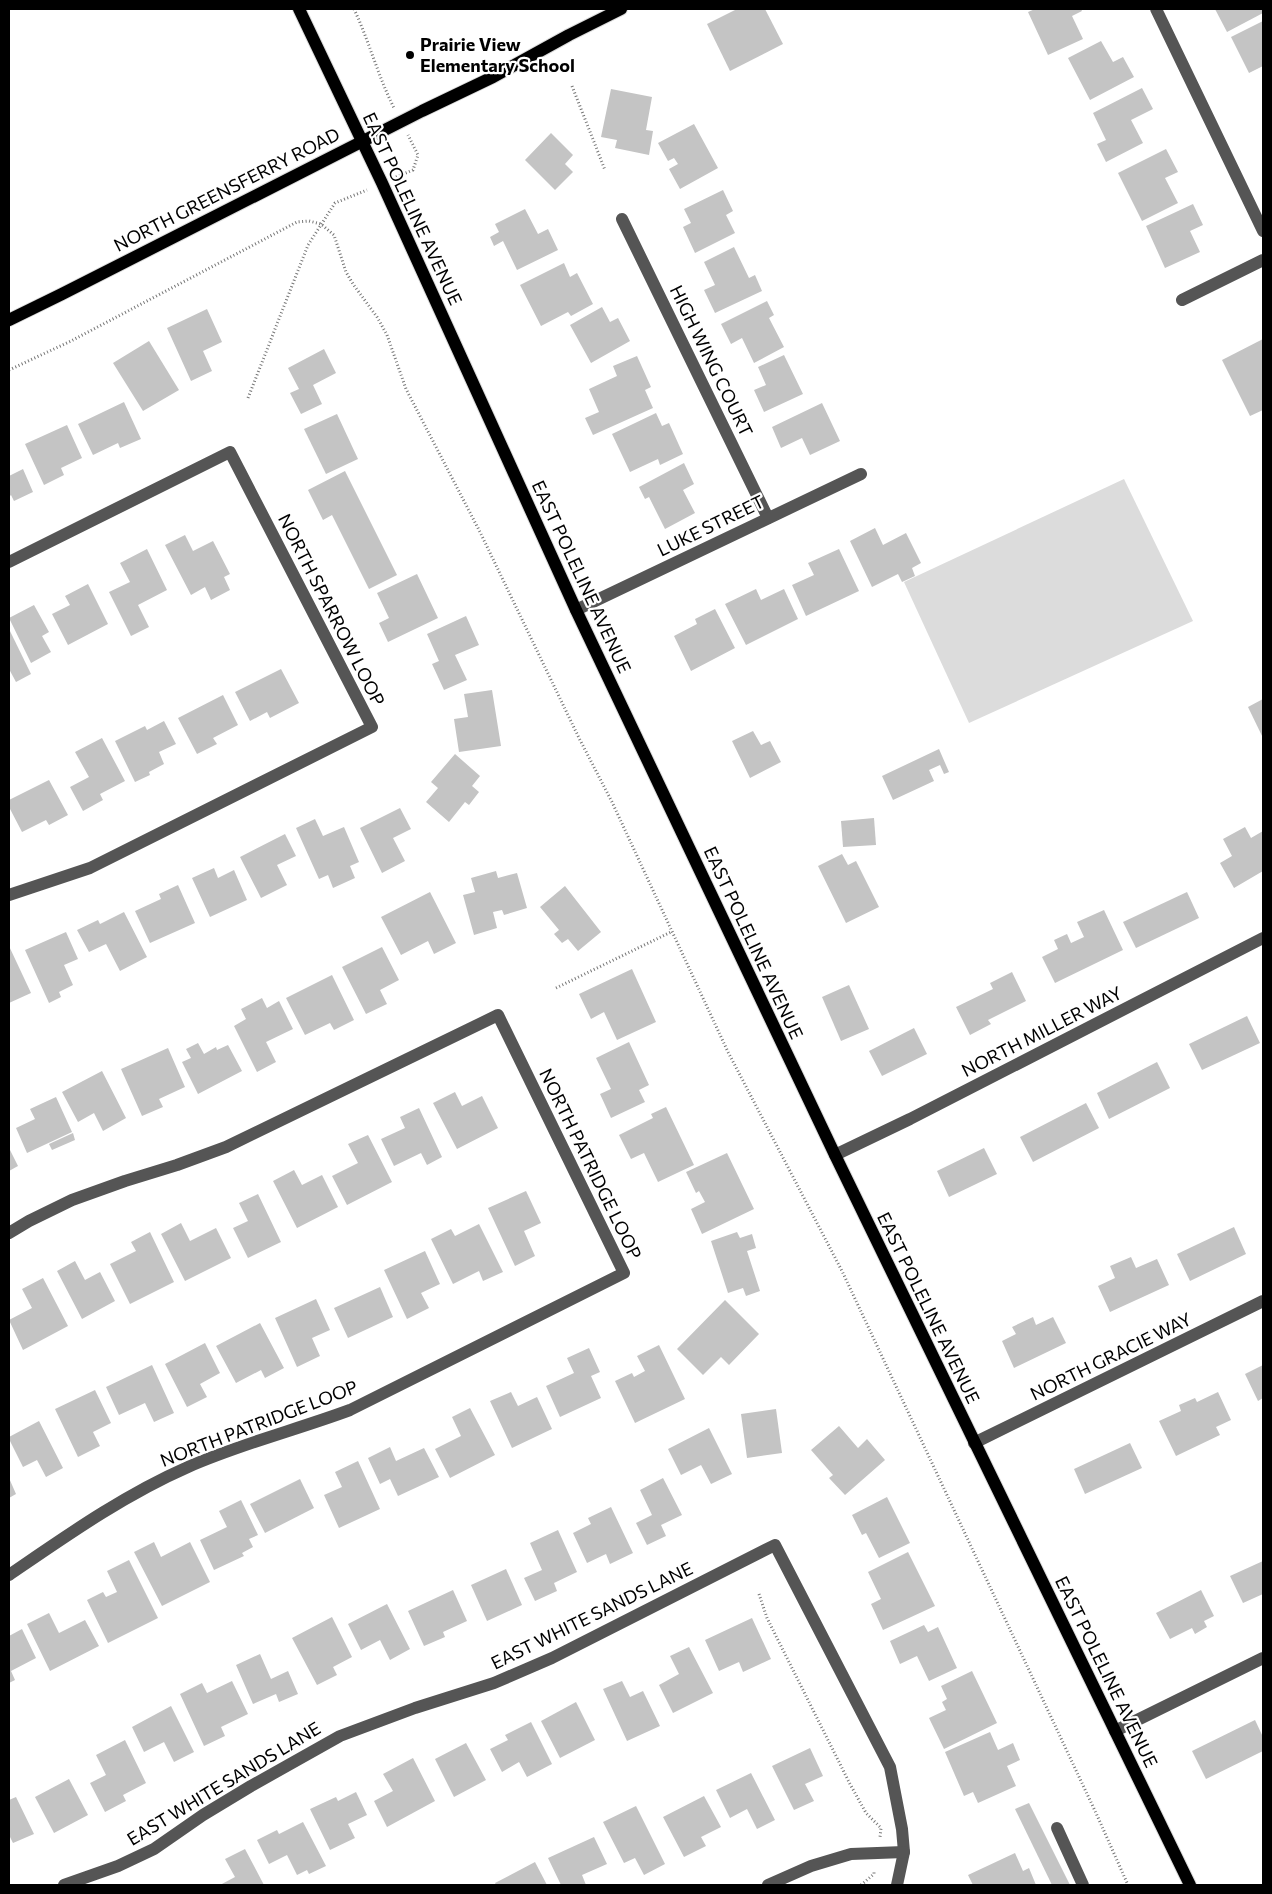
<svg xmlns="http://www.w3.org/2000/svg" width="1272" height="1894" viewBox="0 0 1272 1894" font-family="Commissioner,sans-serif">
	<rect width="100%" height="100%" fill="#fff"/>
	<polygon fill="#dcdcdc" points="1124,479 1193,621 969,723 904,582"/>
	<g fill="#c4c4c4">
		<polygon points="737,9 765,9 783,44 730,71 707,24"/>
		<polygon points="1035,9 1081,9 1082,11 1072,16 1083,39 1048,55 1028,12"/>
		<polygon points="1215,9 1263,9 1263,13 1227,32"/>
		<polygon points="1263,21 1263,66 1249,73 1231,37"/>
		<polygon points="1101,41 1113,62 1123,57 1134,77 1090,100 1068,58"/>
		<polygon points="1142,88 1153,109 1131,120 1143,143 1106,162 1097,144 1106,140 1093,113"/>
		<polygon points="611,89 652,97 646,130 653,131 649,155 615,148 617,140 601,137"/>
		<polygon points="694,124 718,168 680,189 669,169 678,164 674,158 668,161 658,143"/>
		<polygon points="551,133 573,155 565,164 573,172 555,190 525,160"/>
		<polygon points="1166,149 1178,172 1165,178 1178,203 1142,221 1118,173"/>
		<polygon points="723,190 733,211 726,215 735,233 695,253 683,227 691,223 684,209"/>
		<polygon points="1193,204 1203,225 1190,231 1200,252 1165,268 1146,226"/>
		<polygon points="525,209 538,234 548,229 558,250 517,270 503,241 494,246 490,237 499,232 495,224"/>
		<polygon points="734,247 749,278 755,275 762,291 715,313 704,290 715,285 704,262"/>
		<polygon points="564,263 570,277 577,273 593,304 571,316 568,312 541,326 520,285"/>
		<polygon points="767,301 774,315 769,318 784,347 754,363 742,338 731,344 721,324"/>
		<polygon points="602,307 610,322 618,318 630,341 591,363 570,325"/>
		<polygon points="207,309 222,342 203,351 212,371 191,381 167,328"/>
		<polygon points="1263,339 1263,410 1250,416 1222,360"/>
		<polygon points="149,341 179,390 143,411 113,363"/>
		<polygon points="324,349 336,373 313,385 322,404 301,414 290,393 299,389 288,368"/>
		<polygon points="784,355 803,394 764,412 754,390 766,385 758,367"/>
		<polygon points="637,356 651,387 645,390 653,408 593,435 585,418 599,412 589,389 617,376 613,366"/>
		<polygon points="124,402 141,439 120,448 118,443 93,455 78,424"/>
		<polygon points="822,403 840,441 810,455 802,438 781,448 772,427"/>
		<polygon points="656,413 662,426 669,423 683,454 660,465 658,459 630,472 612,434"/>
		<polygon points="337,414 358,459 326,474 304,429"/>
		<polygon points="67,425 82,458 61,468 64,475 44,485 25,444"/>
		<polygon points="684,463 694,484 683,490 695,513 665,529 649,497 645,499 639,487"/>
		<polygon points="23,469 33,492 14,501 11,495 9,497 9,476"/>
		<polygon points="345,471 397,575 369,589 332,515 323,520 308,490"/>
		<polygon points="875,528 883,545 906,533 921,563 912,568 915,576 902,582 898,574 872,587 850,541"/>
		<polygon points="185,535 193,551 213,541 230,574 224,577 230,590 211,600 205,587 191,595 165,545"/>
		<polygon points="147,549 167,590 138,605 149,627 131,636 109,592 130,582 120,563"/>
		<polygon points="839,549 859,591 806,616 792,585 814,575 808,563"/>
		<polygon points="417,574 438,618 388,642 379,623 389,618 377,593"/>
		<polygon points="88,584 108,624 68,645 52,614 70,605 65,596"/>
		<polygon points="756,589 761,600 784,589 798,619 746,645 725,604"/>
		<polygon points="34,605 49,632 42,636 51,652 31,663 9,618"/>
		<polygon points="715,609 735,648 691,671 674,636 697,624 695,619"/>
		<polygon points="466,616 479,645 455,655 467,680 444,690 432,664 439,661 427,634"/>
		<polygon points="9,629 31,674 16,682 9,669"/>
		<polygon points="281,669 299,703 270,718 267,712 250,721 235,692"/>
		<polygon points="492,690 501,746 459,752 454,719 468,717 464,694"/>
		<polygon points="223,695 238,725 213,738 217,744 197,754 178,718"/>
		<polygon points="1263,699 1263,738 1248,707"/>
		<polygon points="164,721 176,744 159,752 164,764 149,772 150,775 135,782 115,741 145,726 147,730"/>
		<polygon points="753,731 761,745 770,741 781,762 750,778 732,741"/>
		<polygon points="102,738 125,781 100,794 103,800 83,811 70,787 89,777 75,752"/>
		<polygon points="939,749 949,772 944,774 940,765 929,770 934,781 893,800 882,776"/>
		<polygon points="455,754 480,776 472,786 479,792 469,805 465,802 449,822 426,802 438,788 431,782"/>
		<polygon points="49,780 68,815 49,825 46,820 22,832 9,807 9,800"/>
		<polygon points="400,808 411,829 393,838 405,861 382,873 360,828"/>
		<polygon points="874,818 876,845 843,847 841,821"/>
		<polygon points="315,819 323,836 344,827 359,862 350,866 355,878 333,888 328,875 319,879 296,828"/>
		<polygon points="1245,827 1251,838 1263,831 1263,871 1234,888 1220,863 1232,856 1223,839"/>
		<polygon points="285,834 296,856 277,865 287,885 261,898 240,857"/>
		<polygon points="842,854 848,865 856,861 879,907 846,923 818,866"/>
		<polygon points="214,868 218,878 234,870 247,900 210,917 192,878"/>
		<polygon points="496,871 498,878 517,873 527,908 504,915 502,910 493,912 497,928 474,935 463,895 475,892 471,878"/>
		<polygon points="178,885 195,923 150,943 135,911 161,899 159,894"/>
		<polygon points="565,886 601,932 578,951 568,939 562,943 554,934 559,930 540,907"/>
		<polygon points="430,892 456,943 434,954 428,941 401,955 381,917"/>
		<polygon points="1187,892 1199,918 1136,948 1123,922"/>
		<polygon points="1104,910 1123,950 1055,983 1042,957 1058,949 1054,940 1067,934 1071,943 1084,937 1077,922"/>
		<polygon points="124,912 147,957 120,971 106,944 89,952 77,930 98,920 100,924"/>
		<polygon points="66,932 78,959 64,965 73,985 59,992 61,997 49,1003 25,950"/>
		<polygon points="9,946 31,993 9,1003"/>
		<polygon points="382,947 399,980 380,990 387,1004 366,1014 342,967"/>
		<polygon points="632,969 656,1022 617,1040 604,1012 591,1019 579,994"/>
		<polygon points="1012,972 1026,1001 988,1020 991,1024 970,1035 956,1007 993,989 990,983"/>
		<polygon points="332,975 354,1020 334,1030 330,1023 305,1035 286,998"/>
		<polygon points="849,985 869,1029 841,1041 822,997"/>
		<polygon points="262,998 267,1008 279,1001 293,1029 266,1042 276,1062 257,1072 234,1026 246,1019 241,1009"/>
		<polygon points="1247,1016 1260,1043 1202,1070 1189,1044"/>
		<polygon points="914,1028 927,1054 882,1076 869,1051"/>
		<polygon points="629,1042 649,1085 639,1090 645,1102 611,1118 600,1094 611,1089 596,1058"/>
		<polygon points="198,1043 204,1054 216,1047 217,1050 228,1045 242,1071 198,1094 182,1062 191,1058 186,1049"/>
		<polygon points="168,1048 185,1087 159,1099 163,1107 142,1116 121,1069"/>
		<polygon points="1157,1062 1170,1088 1109,1119 1097,1093"/>
		<polygon points="102,1071 126,1118 103,1131 94,1113 78,1122 62,1092"/>
		<polygon points="455,1092 462,1106 482,1096 498,1128 457,1149 433,1103"/>
		<polygon points="56,1097 72,1132 27,1153 16,1128 35,1119 30,1109"/>
		<polygon points="1086,1103 1099,1128 1033,1162 1020,1137"/>
		<polygon points="666,1107 694,1165 658,1182 644,1153 631,1159 619,1135 653,1118 651,1114"/>
		<polygon points="419,1108 442,1157 427,1165 421,1153 394,1166 381,1139 405,1128 400,1117"/>
		<polygon points="73,1133 75,1140 52,1150 49,1144"/>
		<polygon points="368,1135 392,1182 347,1205 332,1176 358,1163 348,1144"/>
		<polygon points="9,1148 18,1166 9,1171"/>
		<polygon points="984,1148 997,1174 949,1197 937,1171"/>
		<polygon points="727,1153 754,1209 702,1234 691,1209 705,1202 699,1191 696,1193 686,1172"/>
		<polygon points="294,1170 302,1185 322,1175 338,1207 297,1228 273,1181"/>
		<polygon points="526,1191 541,1223 524,1231 535,1256 515,1266 488,1208"/>
		<polygon points="258,1194 281,1242 248,1258 233,1228 248,1221 239,1203"/>
		<polygon points="181,1223 190,1241 216,1228 231,1258 185,1281 161,1234"/>
		<polygon points="479,1224 503,1272 483,1281 479,1271 453,1284 431,1239 451,1229 455,1236"/>
		<polygon points="1234,1227 1246,1254 1190,1281 1177,1254"/>
		<polygon points="150,1232 174,1282 130,1304 110,1264 136,1251 131,1242"/>
		<polygon points="737,1232 740,1238 752,1234 756,1248 747,1251 760,1291 746,1296 743,1288 728,1293 711,1241"/>
		<polygon points="425,1251 440,1284 421,1293 429,1308 407,1319 384,1270"/>
		<polygon points="1131,1257 1136,1268 1157,1259 1169,1285 1110,1312 1098,1286 1115,1278 1110,1266"/>
		<polygon points="75,1261 85,1280 100,1272 115,1301 82,1319 57,1271"/>
		<polygon points="43,1278 68,1326 23,1350 9,1320 32,1308 22,1289"/>
		<polygon points="380,1287 393,1317 348,1338 334,1308"/>
		<polygon points="316,1299 330,1330 312,1338 320,1356 297,1367 275,1318"/>
		<polygon points="725,1300 759,1334 729,1365 721,1357 703,1375 677,1349"/>
		<polygon points="1033,1317 1036,1325 1053,1317 1066,1343 1014,1368 1002,1341 1016,1334 1012,1327"/>
		<polygon points="260,1323 284,1368 265,1378 261,1370 236,1383 216,1346"/>
		<polygon points="205,1343 220,1373 200,1384 207,1397 187,1407 165,1364"/>
		<polygon points="659,1345 685,1399 635,1423 615,1381 632,1373 634,1377 645,1371 637,1356"/>
		<polygon points="589,1348 600,1372 591,1376 601,1398 560,1417 546,1386 574,1373 567,1358"/>
		<polygon points="152,1365 174,1413 154,1422 145,1403 119,1415 106,1387"/>
		<polygon points="1263,1365 1263,1398 1258,1401 1245,1374"/>
		<polygon points="95,1390 111,1423 93,1432 100,1446 78,1457 55,1409"/>
		<polygon points="511,1392 518,1406 537,1397 552,1429 512,1448 490,1401"/>
		<polygon points="1218,1392 1231,1420 1216,1427 1220,1435 1176,1456 1159,1421 1181,1411 1179,1405 1195,1398 1197,1402"/>
		<polygon points="470,1408 495,1455 450,1478 435,1449 461,1436 452,1417"/>
		<polygon points="776,1409 782,1453 747,1458 741,1414"/>
		<polygon points="39,1421 63,1468 46,1477 37,1460 23,1467 9,1439 9,1437"/>
		<polygon points="839,1426 858,1448 867,1439 885,1460 845,1495 829,1478 833,1475 811,1450"/>
		<polygon points="709,1428 732,1474 711,1484 701,1465 681,1475 668,1449"/>
		<polygon points="1130,1443 1142,1468 1085,1494 1074,1469"/>
		<polygon points="390,1447 396,1461 424,1448 439,1477 398,1496 390,1479 380,1484 368,1458"/>
		<polygon points="358,1461 380,1509 339,1528 324,1495 342,1487 335,1472"/>
		<polygon points="9,1478 16,1494 9,1498"/>
		<polygon points="663,1478 682,1515 661,1525 666,1536 647,1545 636,1523 652,1515 640,1490"/>
		<polygon points="300,1479 314,1508 265,1533 250,1504"/>
		<polygon points="887,1497 910,1543 879,1558 866,1533 862,1535 852,1515"/>
		<polygon points="241,1500 258,1535 249,1539 253,1547 242,1553 244,1556 214,1570 200,1540 227,1527 219,1511"/>
		<polygon points="611,1507 633,1553 610,1564 606,1554 587,1563 573,1533 591,1524 588,1518"/>
		<polygon points="558,1530 577,1572 554,1583 557,1591 535,1601 524,1578 542,1570 530,1543"/>
		<polygon points="154,1542 161,1557 190,1542 210,1582 162,1606 134,1552"/>
		<polygon points="908,1552 935,1606 883,1630 871,1604 881,1599 868,1572"/>
		<polygon points="129,1560 158,1618 108,1643 87,1600 103,1592 106,1597 117,1592 107,1571"/>
		<polygon points="1263,1561 1263,1594 1243,1603 1230,1576"/>
		<polygon points="506,1569 522,1605 487,1621 471,1585"/>
		<polygon points="453,1590 467,1621 443,1632 445,1637 424,1646 408,1611"/>
		<polygon points="1201,1590 1214,1616 1204,1621 1207,1627 1195,1634 1192,1628 1170,1639 1156,1613"/>
		<polygon points="387,1604 410,1649 390,1660 380,1640 361,1650 348,1624"/>
		<polygon points="49,1613 59,1633 85,1620 99,1646 50,1671 27,1624"/>
		<polygon points="332,1617 352,1657 333,1667 337,1675 317,1685 292,1638"/>
		<polygon points="752,1618 771,1659 743,1672 739,1662 719,1671 705,1640"/>
		<polygon points="924,1625 928,1632 938,1627 957,1668 929,1681 917,1656 900,1664 890,1641"/>
		<polygon points="22,1629 36,1658 11,1671 15,1680 9,1683 9,1636"/>
		<polygon points="689,1647 713,1693 673,1713 659,1685 679,1674 670,1656"/>
		<polygon points="260,1654 271,1679 288,1671 298,1694 279,1702 276,1694 253,1704 236,1665"/>
		<polygon points="972,1671 997,1723 944,1749 929,1718 946,1710 942,1702 947,1699 941,1686"/>
		<polygon points="232,1681 248,1714 221,1727 225,1736 204,1746 180,1694 202,1683 207,1693"/>
		<polygon points="622,1681 630,1697 643,1691 660,1726 627,1741 603,1689"/>
		<polygon points="576,1702 595,1740 560,1758 541,1721"/>
		<polygon points="171,1706 194,1752 174,1762 164,1742 144,1752 132,1727"/>
		<polygon points="1255,1720 1263,1737 1263,1751 1206,1779 1192,1751"/>
		<polygon points="531,1722 552,1764 527,1777 519,1762 502,1772 490,1749 508,1740 505,1735"/>
		<polygon points="990,1732 998,1750 1013,1743 1020,1760 1007,1766 1016,1786 978,1803 973,1792 964,1796 945,1752"/>
		<polygon points="125,1740 146,1783 123,1795 126,1801 105,1812 90,1783 106,1775 96,1755"/>
		<polygon points="466,1743 486,1780 454,1797 435,1759"/>
		<polygon points="810,1748 823,1776 805,1784 814,1801 794,1810 772,1766"/>
		<polygon points="413,1758 435,1801 387,1827 374,1801 393,1791 383,1774"/>
		<polygon points="751,1773 775,1820 757,1829 747,1809 730,1818 716,1790"/>
		<polygon points="69,1779 88,1815 54,1833 35,1797"/>
		<polygon points="356,1792 367,1815 348,1824 355,1838 330,1850 310,1809 336,1797 338,1801"/>
		<polygon points="704,1796 721,1827 701,1837 706,1846 684,1857 663,1817"/>
		<polygon points="16,1797 34,1834 13,1843 10,1837 9,1838 9,1800"/>
		<polygon points="1029,1803 1070,1885 1052,1885 1015,1809"/>
		<polygon points="636,1806 665,1864 644,1875 635,1858 624,1863 603,1822"/>
		<polygon points="303,1822 326,1866 309,1874 307,1870 297,1875 287,1855 269,1864 257,1840 277,1830 279,1834"/>
		<polygon points="594,1837 607,1864 582,1875 586,1885 561,1885 548,1858"/>
		<polygon points="245,1849 264,1885 220,1885 235,1877 225,1859"/>
		<polygon points="1015,1853 1023,1871 1029,1868 1036,1885 973,1885 968,1875"/>
		<polygon points="535,1862 547,1885 496,1885 495,1883"/>
	</g>
	<g fill="none" stroke-linecap="round" stroke-linejoin="round">
		<g stroke="#dbdbdb" stroke-width="14">
			<g id="major">
				<polyline points="299,9 382,183 576,610 835,1155 1190,1885"/>
				<polyline points="9,320 62,294 422,111 493,77 569,35 621,9"/>
			</g>
		</g>
		<g stroke="#777" stroke-width="3" stroke-dasharray="1 2.5" stroke-linecap="butt">
			<path d="M354 9C369 41 378 76 394 108"/>
			<polyline points="572,86 605,170"/>
			<polyline points="396,177 413,170 418,155 408,135"/>
			<polyline points="9,370 71,341 297,222 309,221 321,224 334,235 346,272 353,284 377,317 387,335 406,389 480,532 579,738 612,802 728,1052 842,1271 1096,1813 1128,1885"/>
			<polyline points="248,398 308,245 335,203 367,190"/>
			<polyline points="556,988 671,932"/>
			<polyline points="759,1594 767,1618 850,1784 866,1813 881,1828 880,1837"/>
			<polyline points="861,1885 874,1874 874,1870"/>
		</g>
		<g stroke="#555" stroke-width="12">
			<polyline points="1156,9 1263,231"/>
			<polyline points="622,219 768,518"/>
			<polyline points="1182,300 1263,260"/>
			<polyline points="9,562 230,452 372,727 90,868 9,895"/>
			<polyline points="576,610 861,474"/>
			<polyline points="835,1155 910,1119 1263,938"/>
			<path d="M9 1233 29 1221 72 1200 125 1181 177 1165 226 1147 498 1015 624 1273 350 1410C296 1430 240 1444 188 1467 124 1495 66 1536 9 1575"/>
			<polyline points="974,1443 1263,1301"/>
			<polyline points="1115,1731 1263,1658"/>
			<polyline points="1057,1828 1083,1885"/>
			<polyline points="64,1885 118,1866 154,1849 203,1815 251,1786 340,1736 415,1708 494,1683 552,1658 775,1545 890,1767 902,1829 904,1852 897,1885"/>
			<polyline points="768,1885 811,1866 851,1854 904,1852"/>
		</g>
		<use href="#major" stroke="#000" stroke-width="12"/>
	</g>
	<circle fill="#000" stroke="#fff" stroke-width="2" cx="410" cy="55" r="5"/>
	<g text-anchor="middle" stroke-width="4.5" stroke-linejoin="round" paint-order="stroke">
		<g font-size="18" font-weight="bold" fill="#000" stroke="#fff" text-anchor="start">
			<text x="420" y="51">Prairie View<tspan x="420" dy="21">Elementary School</tspan></text>
		</g>
		<g font-size="18" fill="#000" stroke="#fff">
			<text transform="translate(227 190) rotate(-27)" y="6">NORTH GREENSFERRY ROAD</text>
			<text transform="translate(412 209) rotate(65)" y="6">EAST POLELINE AVENUE</text>
			<text transform="translate(711 361) rotate(64)" y="6">HIGH WING COURT</text>
			<text transform="translate(711 526) rotate(-26)" y="6">LUKE STREET</text>
			<text transform="translate(581 577) rotate(65)" y="6">EAST POLELINE AVENUE</text>
			<text transform="translate(331 610) rotate(63)" y="6">NORTH SPARROW LOOP</text>
			<text transform="translate(753 943) rotate(65)" y="6">EAST POLELINE AVENUE</text>
			<text transform="translate(1042 1032) rotate(-27)" y="6">NORTH MILLER WAY</text>
			<text transform="translate(590 1164) rotate(64)" y="6">NORTH PATRIDGE LOOP</text>
			<text transform="translate(928 1308) rotate(64)" y="6">EAST POLELINE AVENUE</text>
			<text transform="translate(1111 1357) rotate(-26)" y="6">NORTH GRACIE WAY</text>
			<text transform="translate(259 1424) rotate(-21)" y="6">NORTH PATRIDGE LOOP</text>
			<text transform="translate(592 1616) rotate(-26)" y="6">EAST WHITE SANDS LANE</text>
			<text transform="translate(1106 1672) rotate(64)" y="6">EAST POLELINE AVENUE</text>
			<text transform="translate(224 1784) rotate(-31)" y="6">EAST WHITE SANDS LANE</text>
		</g>
	</g>
	<rect width="1272" height="1894" fill="none" stroke="#000000" stroke-width="20"/>
</svg>
